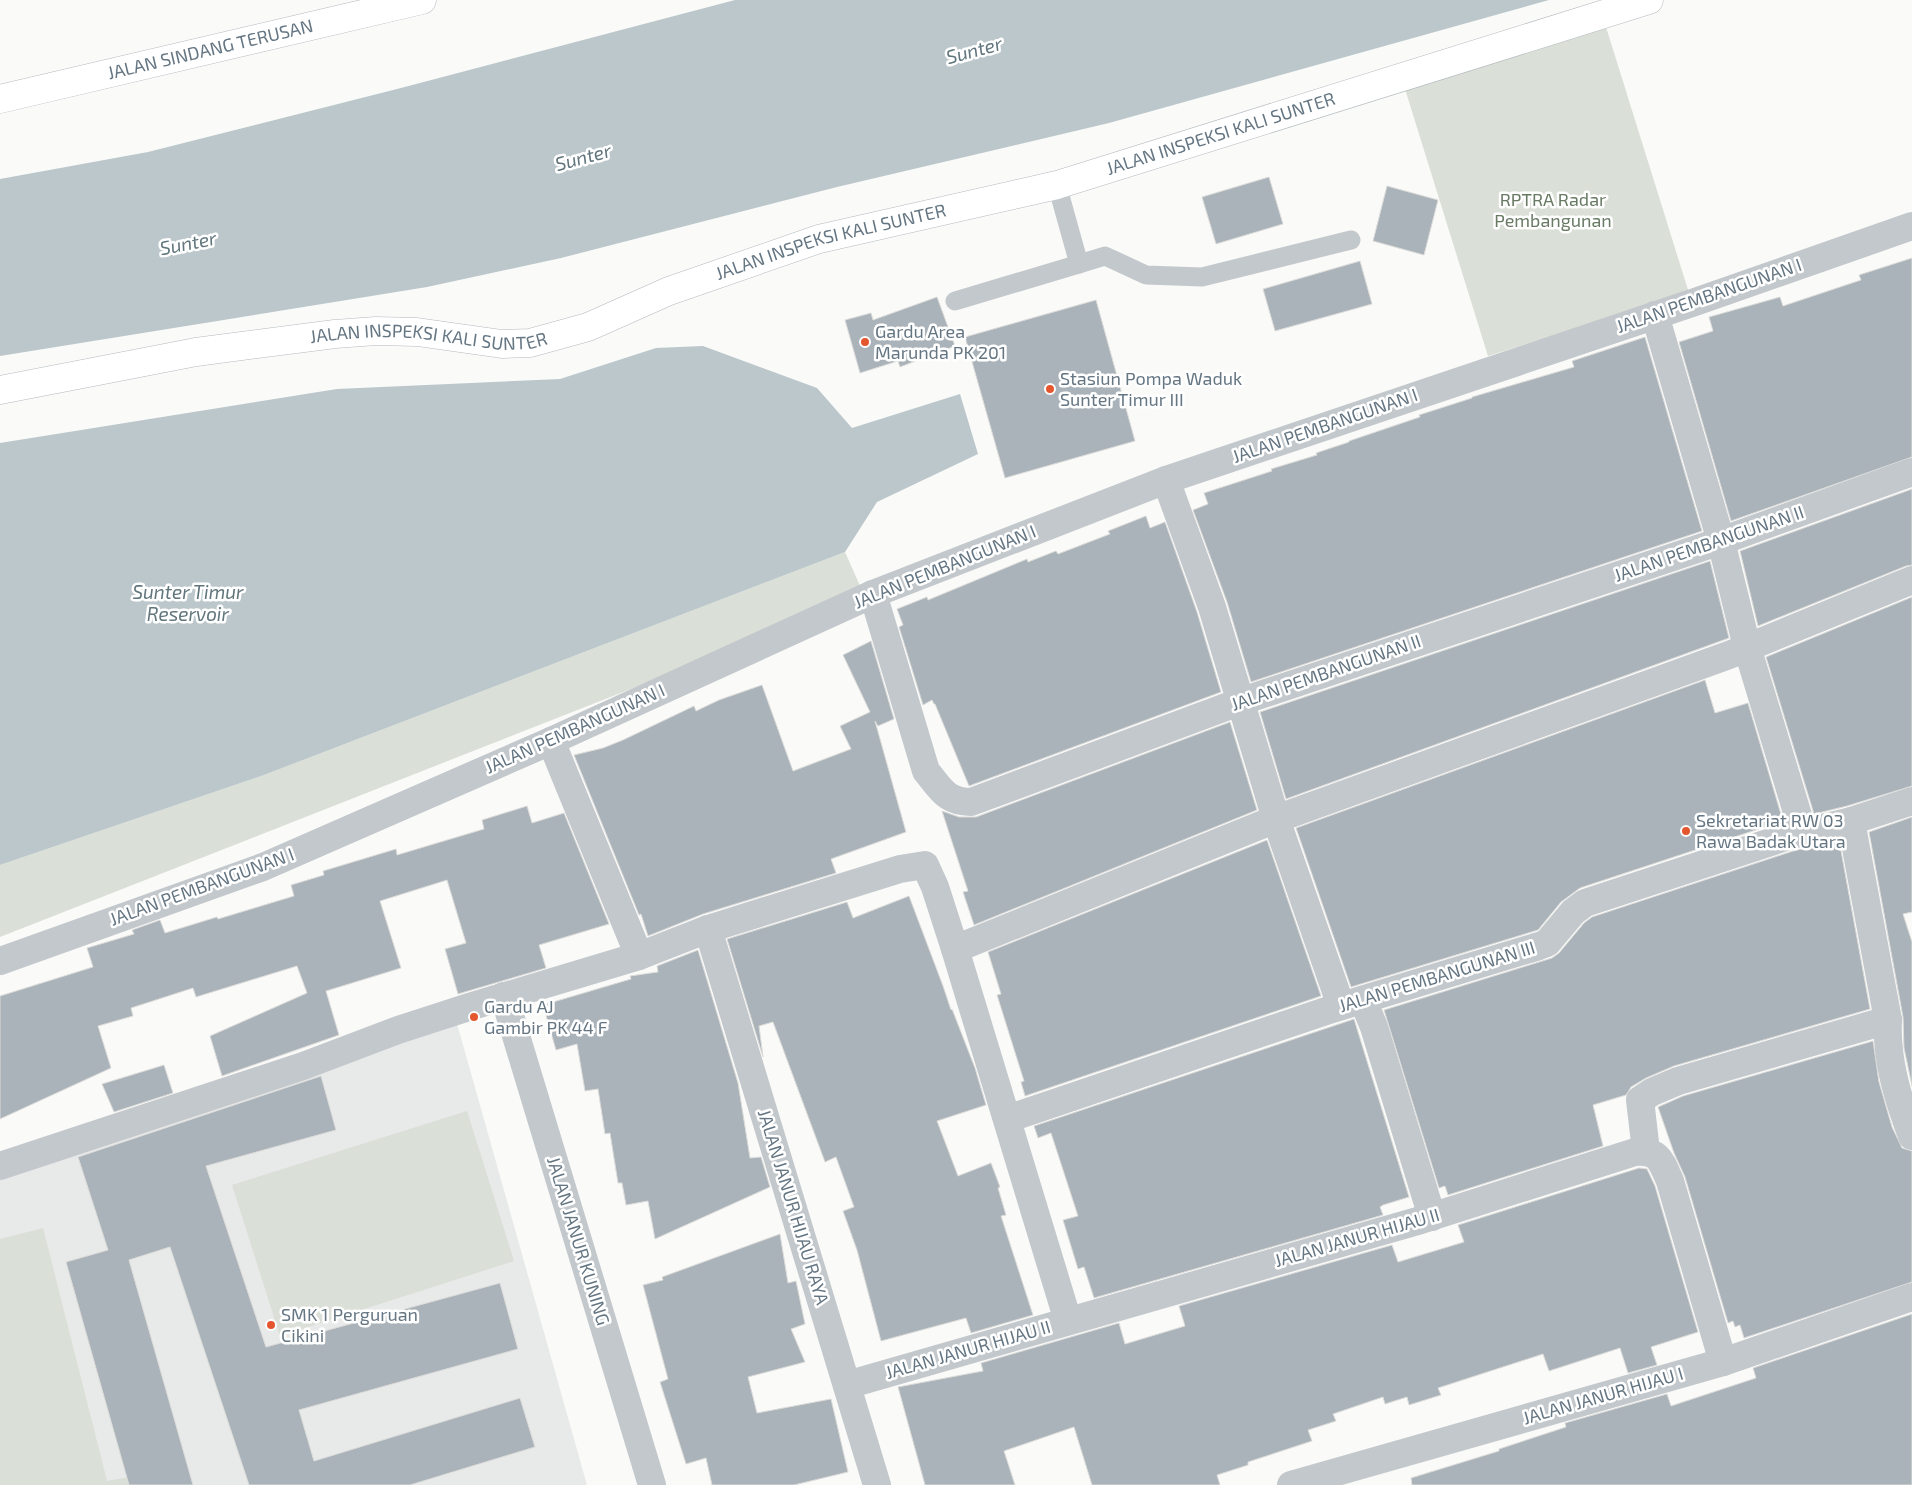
<svg xmlns="http://www.w3.org/2000/svg" width="1912" height="1485" viewBox="0 0 1912 1485" font-family="'Exo 2',sans-serif">
	<rect width="100%" height="100%" fill="#fafaf8"/>
	<polygon fill="#e8e9e9" points="456,1020 587,1485 0,1485 0,1165"/>
	<g fill="#dadfd7">
		<polygon points="1606,27 1689,293 1488,356 1405,89"/>
		<polygon points="845,552 865,597 0,937 0,865 264,775"/>
		<polygon points="467,1111 514,1261 280,1336 232,1185"/>
		<polygon points="43,1228 107,1481 135,1476 137,1485 0,1485 0,1239"/>
	</g>
	<g fill="#bbc7cb">
		<polygon points="735,0 1549,0 1109,123 837,187 561,258 427,287 0,356 0,179 148,152 401,88"/>
		<polygon points="703,346 817,388 852,428 960,394 978,454 877,502 845,552 264,775 0,865 0,443 337,389 560,379 656,348"/>
	</g>
	<g fill="#aab3b9" stroke="#dcdcda">
		<polygon points="1269,177 1283,224 1216,244 1202,197"/>
		<polygon points="1387,186 1438,200 1424,255 1373,241"/>
		<polygon points="1912,258 1912,457 1731,521 1679,342 1713,331 1709,317 1780,297 1783,306 1861,280 1859,275"/>
		<polygon points="1360,261 1372,304 1275,331 1263,289"/>
		<polygon points="937,297 955,346 900,367 898,361 860,373 845,320 871,313 873,320"/>
		<polygon points="1096,300 1135,441 1005,478 965,337"/>
		<polygon points="1645,337 1702,531 1251,682 1227,602 1193,510 1208,504 1204,493 1272,471 1271,469 1317,455 1316,453 1349,442 1349,441 1420,417 1419,415 1472,398 1472,397 1574,367 1572,361"/>
		<polygon points="1912,489 1912,565 1906,566 1758,626 1740,551"/>
		<polygon points="1146,516 1150,528 1165,522 1197,612 1221,692 969,786 935,704 934,704 932,700 923,705 899,627 903,625 897,609 927,597 928,600 1027,559 1028,562 1056,551 1058,554 1110,534 1108,531"/>
		<polygon points="1710,561 1729,638 1286,799 1260,712"/>
		<polygon points="1912,597 1912,786 1847,806 1814,814 1766,657"/>
		<polygon points="871,641 894,719 878,726 875,721 906,832 831,859 836,873 703,914 648,936 641,914 639,915 574,755 603,748 623,740 694,706 696,711 719,700 762,685 793,771 851,749 840,726 870,712 843,655"/>
		<polygon points="1705,680 1715,713 1748,703 1783,821 1580,888 1561,902 1538,930 1351,987 1296,828"/>
		<polygon points="1230,722 1257,810 974,925 963,892 968,891 942,811 959,817 976,817"/>
		<polygon points="527,806 532,823 564,813 609,924 539,945 546,968 458,994 445,949 466,943 447,880 380,901 401,968 326,991 339,1035 222,1076 210,1036 307,993 297,966 196,997 193,988 131,1008 133,1016 98,1026 111,1068 0,1119 0,996 93,967 87,948 134,934 132,930 160,920 165,933 217,917 218,919 294,896 291,885 324,875 323,871 396,849 397,855 484,829 482,820"/>
		<polygon points="1912,817 1912,912 1903,914 1912,942 1912,1086 1904,1048 1903,1017 1869,832"/>
		<polygon points="1267,840 1321,996 1025,1096 1021,1082 1024,1081 997,995 1001,994 988,952"/>
		<polygon points="1839,840 1870,1009 1674,1066 1646,1078 1631,1087 1626,1095 1593,1105 1603,1146 1448,1195 1445,1186 1439,1188 1384,1010 1552,958 1559,953 1584,923 1592,917 1793,851"/>
		<polygon points="909,896 943,986 951,1010 952,1009 975,1068 986,1105 937,1121 958,1176 991,1163 1000,1187 998,1188 1006,1215 1001,1216 1033,1315 971,1333 966,1318 881,1341 857,1250 843,1211 854,1207 836,1157 825,1162 773,1022 759,1026 763,1057 727,939 847,902 853,918"/>
		<polygon points="698,950 738,1083 750,1158 761,1157 770,1187 655,1239 648,1201 626,1205 622,1183 618,1183 610,1133 605,1134 598,1089 585,1091 577,1044 556,1050 543,1005 631,979 630,976 658,972 657,966"/>
		<polygon points="1354,1019 1409,1197 1383,1205 1380,1207 1383,1215 1094,1298 1084,1267 1078,1269 1063,1220 1078,1216 1051,1133 1038,1138 1034,1126"/>
		<polygon points="1873,1041 1879,1082 1892,1127 1902,1148 1912,1151 1912,1282 1744,1338 1740,1325 1735,1327 1733,1321 1728,1323 1685,1177 1674,1153 1658,1107 1683,1096"/>
		<polygon points="164,1065 173,1093 114,1112 102,1084"/>
		<polygon points="321,1076 336,1130 206,1166 266,1347 500,1283 518,1349 299,1410 314,1461 520,1398 535,1447 410,1485 249,1485 170,1247 129,1260 193,1485 129,1485 66,1262 108,1250 78,1157"/>
		<polygon points="1639,1168 1647,1169 1655,1186 1698,1332 1651,1347 1657,1365 1628,1373 1620,1348 1549,1371 1543,1354 1438,1388 1441,1395 1409,1405 1407,1397 1385,1404 1383,1397 1333,1414 1336,1421 1308,1430 1312,1441 1248,1462 1248,1465 1217,1475 1220,1485 1092,1485 1074,1427 1004,1451 1015,1485 925,1485 898,1387 983,1371 981,1363 1119,1323 1125,1344 1185,1326 1179,1306 1392,1245 1398,1262 1464,1242 1458,1225"/>
		<polygon points="780,1234 788,1283 796,1281 805,1324 791,1329 805,1362 748,1377 757,1413 831,1399 848,1472 794,1485 712,1485 706,1458 686,1464 660,1382 668,1379 643,1285 663,1280 662,1277"/>
		<polygon points="1912,1314 1912,1485 1412,1485 1411,1478 1499,1451 1499,1449 1566,1427 1565,1423 1667,1394 1671,1406 1756,1378 1753,1368"/>
	</g>
	<g fill="none" stroke-linecap="round" stroke-linejoin="round">
		<g stroke="#b3babf" stroke-width="29">
			<g id="secondary">
				<path id="s1" d="M0 99 422 0"/>
				<path id="s2" d="M0 390 196 352 335 334 376 331 417 332 502 344 530 343 588 327 669 291 819 239 1057 185 1649 0"/>
			</g>
		</g>
		<g stroke="#c3c8cc" stroke-width="19">
			<polyline points="1057,185 1079,264 1105,256 1146,275 1202,277 1351,240"/>
			<polyline points="955,301 1079,264"/>
		</g>
		<g stroke="#c3c8cc" stroke-width="28">
			<polyline points="1655,315 1721,541 1747,647 1803,832"/>
			<polyline points="1166,480 1212,607 1276,819 1341,1006"/>
			<path d="M873 594 926 771C941 789 946 802 971 802L1242 701 1721 541 1912 472"/>
			<polyline points="551,741 639,956"/>
			<path d="M1851 821 1888 1020C1886 1060 1898 1099 1912 1136"/>
			<polyline points="708,929 877,1485"/>
			<polyline points="955,949 1276,819 1729,655 1912,580"/>
			<polyline points="0,961 263,867 551,741 873,594 1166,480 1695,302 1912,226"/>
			<polyline points="504,996 652,1485"/>
			<polyline points="1363,1000 1374,1027 1432,1217"/>
			<polyline points="1007,1119 1332,1009 1539,946 1547,943 1573,912 1585,903 1789,836 1851,821 1912,801"/>
			<polyline points="1646,1151 1640,1100 1652,1092 1678,1081 1888,1020"/>
			<polyline points="0,1166 303,1066 398,1030 469,1007 639,956 708,929 900,869 925,865 935,887 955,949 1068,1321"/>
			<path d="M847 1385 1421 1220 1635 1152C1659 1150 1661 1161 1670 1181L1723 1362"/>
			<polyline points="1291,1485 1723,1362 1912,1297"/>
		</g>
		<use href="#secondary" stroke="#fff" stroke-width="28"/>
	</g>
	<g fill="#e4572e" stroke="#fff" stroke-width="2">
		<circle cx="865" cy="342" r="5"/>
		<circle cx="1050" cy="389" r="5"/>
		<circle cx="1686" cy="831" r="5"/>
		<circle cx="474" cy="1017" r="5"/>
		<circle cx="271" cy="1325" r="5"/>
	</g>
	<g text-anchor="middle" stroke-width="5" stroke-linejoin="round" paint-order="stroke">
		<g font-size="18" fill="#657683" stroke="#fff">
			<text dy="6" stroke="none"><textPath href="#s1" startOffset="216">JALAN SINDANG TERUSAN</textPath></text>
			<text dy="6" stroke="none"><textPath href="#s2" startOffset="1259">JALAN INSPEKSI KALI SUNTER</textPath></text>
			<text dy="6" stroke="none"><textPath href="#s2" startOffset="854">JALAN INSPEKSI KALI SUNTER</textPath></text>
			<text transform="translate(1709 296) rotate(-19)" y="6">JALAN PEMBANGUNAN I</text>
			<text dy="6" stroke="none"><textPath href="#s2" startOffset="434">JALAN INSPEKSI KALI SUNTER</textPath></text>
			<text transform="translate(1325 426) rotate(-19)" y="6">JALAN PEMBANGUNAN I</text>
			<text transform="translate(1709 544) rotate(-19)" y="6">JALAN PEMBANGUNAN II</text>
			<text transform="translate(945 567) rotate(-22)" y="6">JALAN PEMBANGUNAN I</text>
			<text transform="translate(1326 673) rotate(-19)" y="6">JALAN PEMBANGUNAN II</text>
			<text transform="translate(575 729) rotate(-24)" y="6">JALAN PEMBANGUNAN I</text>
			<text transform="translate(202 887) rotate(-20)" y="6">JALAN PEMBANGUNAN I</text>
			<text transform="translate(1437 977) rotate(-17)" y="6">JALAN PEMBANGUNAN III</text>
			<text transform="translate(793 1207) rotate(73)" y="6">JALAN JANUR HIJAU RAYA</text>
			<text transform="translate(1357 1238) rotate(-16)" y="6">JALAN JANUR HIJAU II</text>
			<text transform="translate(578 1241) rotate(73)" y="6">JALAN JANUR KUNING</text>
			<text transform="translate(968 1350) rotate(-16)" y="6">JALAN JANUR HIJAU II</text>
			<text transform="translate(1603 1396) rotate(-16)" y="6">JALAN JANUR HIJAU I</text>
		</g>
		<g font-size="18" fill="#687a64" stroke="#fff">
			<text x="1553" y="206">RPTRA Radar<tspan x="1553" dy="21">Pembangunan</tspan></text>
		</g>
		<g font-size="18" fill="#657683" stroke="#fff" text-anchor="start">
			<text x="875" y="338">Gardu Area<tspan x="875" dy="21">Marunda PK 201</tspan></text>
			<text x="1060" y="385">Stasiun Pompa Waduk<tspan x="1060" dy="21">Sunter Timur III</tspan></text>
			<text x="1696" y="827">Sekretariat RW 03<tspan x="1696" dy="21">Rawa Badak Utara</tspan></text>
			<text x="484" y="1013">Gardu AJ<tspan x="484" dy="21">Gambir PK 44 F</tspan></text>
			<text x="281" y="1321">SMK 1 Perguruan<tspan x="281" dy="21">Cikini</tspan></text>
		</g>
		<g font-size="19" font-style="italic" fill="#60757c" stroke="#fff">
			<text transform="translate(974 50) rotate(-15)" y="7">Sunter</text>
			<text transform="translate(583 157) rotate(-15)" y="7">Sunter</text>
			<text transform="translate(188 243) rotate(-11)" y="7">Sunter</text>
			<text x="188" y="599">Sunter Timur<tspan x="188" dy="22">Reservoir</tspan></text>
		</g>
	</g>
</svg>
